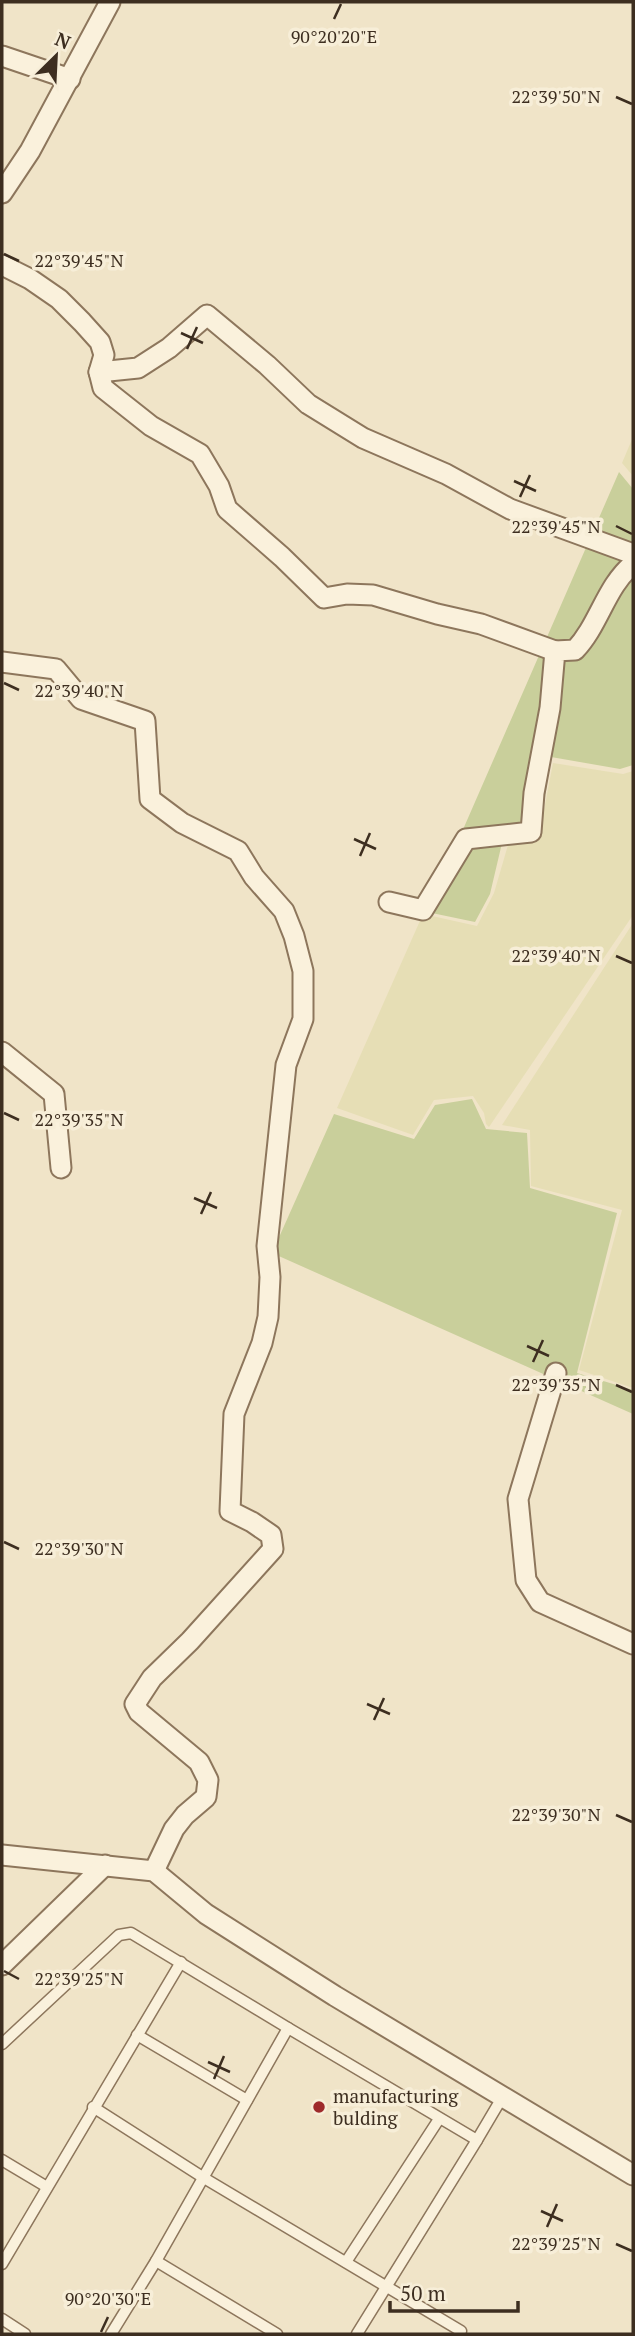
<svg xmlns="http://www.w3.org/2000/svg" width="635" height="2336" viewBox="0 0 635 2336" font-family="'PT Serif',serif">
	<rect width="100%" height="100%" fill="#f0e4c8"/>
	<g fill="#e6deb5">
		<polygon points="633,437 633,476 622,463"/>
		<polygon points="553,763 623,774 633,771 633,915 489,1127 486,1124 484,1113 473,1096 434,1100 413,1135 337,1108 423,914 477,926 494,893 508,845 538,841"/>
		<polygon points="633,923 633,1388 579,1370 622,1210 531,1186 530,1130 502,1125"/>
	</g>
	<g fill="#c9cf9b">
		<polygon points="619,472 633,489 633,765 620,769 551,757 539,838 502,843 490,894 475,922 427,912"/>
		<polygon points="472,1099 486,1129 527,1133 530,1188 617,1213 577,1373 633,1390 633,1414 272,1253 334,1114 414,1139 435,1105"/>
	</g>
	<g fill="none" stroke-linecap="round" stroke-linejoin="round">
		<g stroke="#8d765c" stroke-width="13">
			<g id="lane">
				<polyline points="288,2028 477,2140 357,2334"/>
				<polyline points="137,2035 247,2100"/>
				<polyline points="2,2044 119,1935 131,1933 288,2028 156,2261 111,2334"/>
				<polyline points="93,2107 204,2178 461,2331"/>
				<polyline points="477,2140 503,2096"/>
				<polyline points="2,2160 47,2187"/>
				<polyline points="156,2261 277,2334"/>
				<polyline points="346,2262 439,2119"/>
				<polyline points="2,2264 181,1962"/>
				<polyline points="2,2319 25,2334"/>
			</g>
		</g>
		<g stroke="#8d765c" stroke-width="23">
			<g id="street">
				<polyline points="2,56 70,79"/>
				<polyline points="2,193 30,151 110,2"/>
				<polyline points="2,265 30,279 59,299 82,322 100,342 104,355 99,372 103,388 151,426 200,454 219,486 227,509 282,557 324,598 347,594 373,595 437,614 481,624 555,651"/>
				<polyline points="99,372 138,368 169,348 207,315 267,365 308,404 363,438 446,474 510,509 633,554"/>
				<polyline points="2,662 56,669 81,699 145,721 150,799 182,823 238,851 254,877 284,911 294,936 303,971 303,1019 286,1065 267,1246 270,1277 268,1317 262,1343 234,1414 230,1511 252,1522 271,1535 273,1549 190,1641 152,1678 135,1704 139,1712 199,1762 208,1780 206,1797 185,1815 174,1829 154,1871"/>
				<path d="M389 902 423 910 466 839 531 832 534 793 550 708 555 651 575 650C599 625 606 586 633 564"/>
				<polyline points="2,1052 54,1094 61,1168"/>
				<polyline points="556,1373 518,1499 526,1580 540,1602 633,1644"/>
				<polyline points="2,1855 154,1871 206,1914 335,1996 633,2175"/>
				<polyline points="2,1965 105,1865"/>
			</g>
		</g>
		<use href="#lane" stroke="#faf1dc" stroke-width="10"/>
		<use href="#street" stroke="#faf1dc" stroke-width="19"/>
	</g>
	<path fill="none" stroke="#3d2e20" stroke-width="2.5" d="M334 19 341 4M616 97 632 104M4 254 19 261M181 333 203 343M187 349 197 327M514 481 536 491M520 497 530 475M616 526 632 534M4 683 19 690M354 839 376 849M360 856 370 833M616 956 632 963M4 1113 19 1120M194 1198 217 1208M201 1214 211 1192M527 1346 549 1356M533 1362 543 1340M616 1385 632 1392M4 1542 19 1549M367 1704 390 1714M374 1720 384 1698M616 1815 632 1822M4 1971 19 1979M208 2062 230 2072M214 2079 224 2056M541 2211 563 2221M547 2227 557 2204M616 2244 632 2251M101 2332 108 2317"/>
	<circle fill="#9e2a2b" stroke="#f7eed8" stroke-width="2.5" cx="319" cy="2107" r="7"/>
	<g text-anchor="middle" stroke-width="7" stroke-linejoin="round" paint-order="stroke">
		<g font-size="19" fill="#3d2e20" stroke="#f7eed8" text-anchor="start">
			<text x="333" y="2103">manufacturing<tspan x="333" dy="22">bulding</tspan></text>
		</g>
	</g>
	<g font-size="18" text-anchor="middle" fill="#3d2e20" stroke="#f7eed8" stroke-width="7" stroke-linejoin="round" paint-order="stroke">
		<text x="334" y="43">90°20'20"E</text>
		<text x="556" y="103">22°39'50"N</text>
		<text x="79" y="267">22°39'45"N</text>
		<text x="556" y="533">22°39'45"N</text>
		<text x="79" y="697">22°39'40"N</text>
		<text x="556" y="962">22°39'40"N</text>
		<text x="79" y="1126">22°39'35"N</text>
		<text x="556" y="1391">22°39'35"N</text>
		<text x="79" y="1555">22°39'30"N</text>
		<text x="556" y="1821">22°39'30"N</text>
		<text x="79" y="1985">22°39'25"N</text>
		<text x="556" y="2250">22°39'25"N</text>
		<text x="108" y="2305">90°20'30"E</text>
	</g>
	<rect width="635" height="2336" fill="none" stroke="#3d2e20" stroke-width="7"/>
	<g transform="translate(56 56) rotate(24)" stroke="#f7eed8" stroke-width="5" paint-order="stroke">
	<path d="M0-5L12 26L0 18L-12 26Z" fill="#3d2e20"/>
	<text y="-10" font-size="19" font-weight="bold" text-anchor="middle" fill="#3d2e20">N</text>
	</g>
	<path d="M390 2301v10h128v-10" fill="none" stroke="#3d2e20" stroke-width="3.5"/>
	<text x="400" y="2301" font-size="21" fill="#3d2e20" stroke="#f7eed8" stroke-width="5" paint-order="stroke">50 m</text>
</svg>
